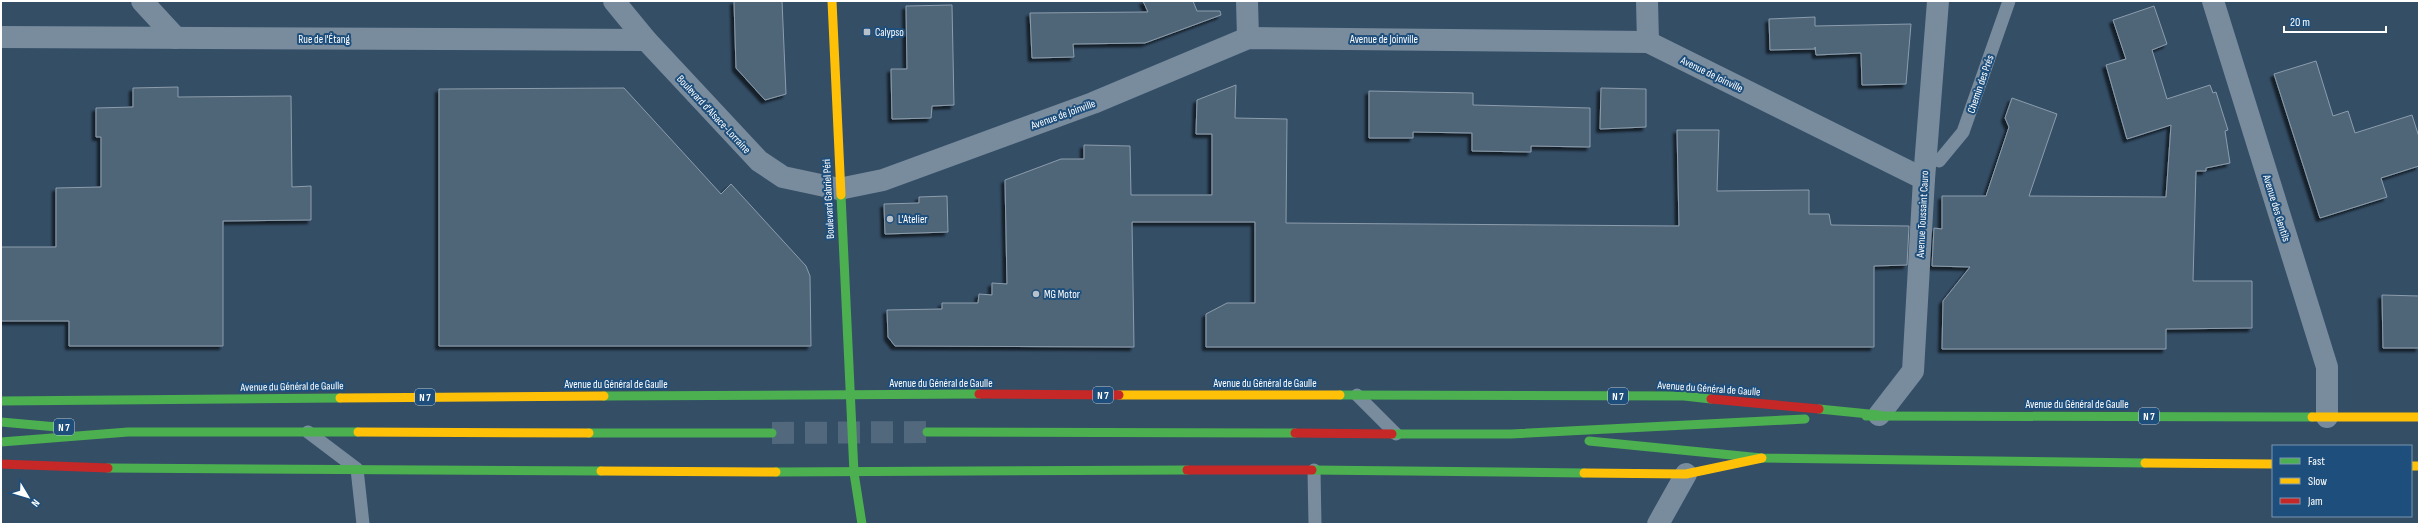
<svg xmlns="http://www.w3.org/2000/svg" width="2420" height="525" viewBox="0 0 2420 525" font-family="'Sofia Sans Condensed',sans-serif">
	<defs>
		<filter id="shadow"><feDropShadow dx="-3.5" dy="3.5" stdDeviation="1" flood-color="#0009"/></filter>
	</defs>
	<rect width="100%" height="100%" fill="#344e66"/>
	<g fill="#506578" stroke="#8c9dac" filter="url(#shadow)">
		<polygon points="734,1 782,1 786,94 765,100 736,68"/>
		<polygon points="1143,1 1193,1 1197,11 1220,11 1221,15 1145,43 1073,44 1074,57 1032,58 1030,13 1148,12"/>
		<polygon points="952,5 954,105 932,106 931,118 892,119 891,69 907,69 906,6"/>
		<polygon points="2154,6 2167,44 2152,50 2167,99 2210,85 2213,93 2216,92 2228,130 2225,131 2230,163 2206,168 2206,171 2196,171 2193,281 2252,281 2252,328 2166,329 2166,349 1942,349 1943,301 1970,267 1932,266 1934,228 1942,229 1942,196 1986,196 2009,127 2005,118 2012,98 2057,114 2029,196 2166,197 2171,125 2127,139 2106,65 2126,59 2113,20"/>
		<polygon points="1815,17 1815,26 1911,24 1906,84 1862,85 1861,53 1816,55 1815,47 1815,49 1770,50 1769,19"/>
		<polygon points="2316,61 2333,116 2348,111 2355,133 2412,115 2419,137 2419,166 2381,178 2387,197 2320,218 2274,74"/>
		<polygon points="1236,85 1235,118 1287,119 1286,223 1679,226 1677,130 1719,130 1717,191 1809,190 1809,214 1829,214 1831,225 1909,226 1907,265 1874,266 1874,347 1206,347 1206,314 1227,303 1255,303 1255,222 1132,222 1134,347 895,346 888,337 887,310 942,309 942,303 978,303 979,294 992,295 992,283 1007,284 1005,180 1061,159 1084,159 1084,145 1130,146 1131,195 1212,195 1212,134 1196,134 1197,100"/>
		<polygon points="178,87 178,97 291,96 292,187 311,186 311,220 223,221 223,346 69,346 69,321 1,321 1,247 56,247 56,188 101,187 101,137 96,137 96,108 133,107 133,88"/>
		<polygon points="624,88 721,194 731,184 806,266 810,276 811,346 439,346 439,89"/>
		<polygon points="1601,88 1646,89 1646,127 1600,129"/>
		<polygon points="1369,91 1473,93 1473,105 1590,108 1590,147 1531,146 1531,152 1472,151 1472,133 1413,132 1413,138 1369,138"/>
		<polygon points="947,196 948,232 885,234 884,204 919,203 919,197"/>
		<polygon points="2382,295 2419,296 2419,348 2383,348"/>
	</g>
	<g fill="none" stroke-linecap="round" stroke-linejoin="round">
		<polyline stroke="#52697d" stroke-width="22" stroke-dasharray="22 11" stroke-linecap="butt" points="772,433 927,432"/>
		<g stroke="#798c9d" stroke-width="13">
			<polyline points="1939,161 1963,132 2009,1"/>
			<polyline points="1357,395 1396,434"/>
			<polyline points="308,432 357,469 363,524"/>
			<polyline points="1314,470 1315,524"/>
		</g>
		<g stroke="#798c9d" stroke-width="22">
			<polyline points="142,1 176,38"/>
			<polyline points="614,1 646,40 759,161 783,177 839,189 883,180 1093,103 1248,38 1648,42 1924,179"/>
			<polyline points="1247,1 1248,38"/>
			<polyline points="1647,1 1648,42"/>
			<polyline points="2213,1 2327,367 2327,417"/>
			<polyline points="1,37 646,40"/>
			<polyline points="1879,415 1913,371 1924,179 1938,1"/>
			<polyline points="1658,524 1686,474"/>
		</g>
		<g stroke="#4caf50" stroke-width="9">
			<polyline points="841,195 854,473 862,524"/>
			<polyline points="1340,395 1684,396 1711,399"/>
			<polyline points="604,396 979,394"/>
			<polyline points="1,401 340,398"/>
			<polyline points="1819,409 1879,415"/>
			<polyline points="1866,416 2312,417"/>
			<polyline points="1,422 57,427"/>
			<polyline points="927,432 1295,433"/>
			<polyline points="589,433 772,433"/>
			<polyline points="1392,434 1511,434 1805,419"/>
			<polyline points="1589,441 1762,458 2145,463"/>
			<polyline points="1,442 128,432 358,432"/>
			<polyline points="108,468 601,471"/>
			<polyline points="1312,470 1584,473"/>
			<polyline points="776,472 1187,470"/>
		</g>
		<g stroke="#ffc107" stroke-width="9">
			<polyline points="832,1 841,195"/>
			<polyline points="1119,395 1340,395"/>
			<polyline points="340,398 604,396"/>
			<polyline points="2312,417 2419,417"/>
			<polyline points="358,432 589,433"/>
			<polyline points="2145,463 2273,464"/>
			<polyline points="2411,466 2419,466"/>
			<polyline points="601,471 776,472"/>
			<polyline points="1584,473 1686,474 1762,458"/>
		</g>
		<g stroke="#c62828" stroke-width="9">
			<polyline points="979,394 1119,395"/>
			<polyline points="1711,399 1819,409"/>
			<polyline points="1295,433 1392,434"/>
			<polyline points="1,464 108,468"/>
			<polyline points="1187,470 1312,470"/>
		</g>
	</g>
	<g fill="#b8c1c9" stroke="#1e4f7c" stroke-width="1.5">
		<rect x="863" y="28" width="8" height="8" rx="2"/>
		<circle cx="890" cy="219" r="4"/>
		<circle cx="1036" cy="294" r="4"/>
	</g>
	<g text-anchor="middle" stroke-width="4" stroke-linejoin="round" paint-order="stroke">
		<g fill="#1e4f7c" stroke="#bccad8" stroke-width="1">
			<rect x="1093" y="387" width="20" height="16" rx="3"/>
			<rect x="1608" y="388" width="20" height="16" rx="3"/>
			<rect x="415" y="389" width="20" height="16" rx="3"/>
			<rect x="2139" y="408" width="20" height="16" rx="3"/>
			<rect x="54" y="419" width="20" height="16" rx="3"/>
		</g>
		<g font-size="10" font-weight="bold" fill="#fff">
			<text x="1103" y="399">N 7</text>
			<text x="1618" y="400">N 7</text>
			<text x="425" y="401">N 7</text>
			<text x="2149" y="420">N 7</text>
			<text x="64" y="431">N 7</text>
		</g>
		<g font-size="11" fill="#fff" stroke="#1e4f7c" text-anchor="start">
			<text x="875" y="36">Calypso</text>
			<text x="898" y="223">L'Atelier</text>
			<text x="1044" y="298">MG Motor</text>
		</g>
		<g font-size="11" fill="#fff" stroke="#1e4f7c">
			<text x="324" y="43">Rue de l'Étang</text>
			<text x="1384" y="43">Avenue de Joinville</text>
			<text transform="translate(1712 74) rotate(26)" y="4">Avenue de Joinville</text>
			<text transform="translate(1980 84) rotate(-71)" y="4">Chemin des Prés</text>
			<text transform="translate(714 114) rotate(47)" y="4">Boulevard d'Alsace-Lorraine</text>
			<text transform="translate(1063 114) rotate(-20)" y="4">Avenue de Joinville</text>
			<text transform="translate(828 199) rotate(-93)" y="4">Boulevard Gabriel Péri</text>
			<text transform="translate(2277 208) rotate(73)" y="4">Avenue des Gentils</text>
			<text transform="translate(1922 214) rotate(-87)" y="4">Avenue Toussaint Cauro</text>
			<text x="941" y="387">Avenue du Général de Gaulle</text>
			<text x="1265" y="387">Avenue du Général de Gaulle</text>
			<text x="616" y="388">Avenue du Général de Gaulle</text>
			<text transform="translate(292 386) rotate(-1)" y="4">Avenue du Général de Gaulle</text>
			<text transform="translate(1709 388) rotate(4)" y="4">Avenue du Général de Gaulle</text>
			<text x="2077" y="408">Avenue du Général de Gaulle</text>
		</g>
	</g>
	<rect width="2420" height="525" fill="none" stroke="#ffffff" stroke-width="4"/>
	<rect x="2272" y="445" width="140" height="72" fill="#1e4f7c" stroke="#7895b0"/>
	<rect x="2280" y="458" width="20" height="6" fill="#4caf50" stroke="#7895b0"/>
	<text x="2308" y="465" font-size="12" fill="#ffffff">Fast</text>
	<rect x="2280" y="478" width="20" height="6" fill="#ffc107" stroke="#7895b0"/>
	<text x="2308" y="485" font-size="12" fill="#ffffff">Slow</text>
	<rect x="2280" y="498" width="20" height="6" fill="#c62828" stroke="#7895b0"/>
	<text x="2308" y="505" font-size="12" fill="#ffffff">Jam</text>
	<g transform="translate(28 497) rotate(128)" stroke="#1e4f7c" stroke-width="3" paint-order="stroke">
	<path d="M0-3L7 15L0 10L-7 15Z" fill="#ffffff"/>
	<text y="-6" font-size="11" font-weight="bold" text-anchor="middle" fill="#ffffff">N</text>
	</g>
	<path d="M2284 26v6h102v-6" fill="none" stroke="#ffffff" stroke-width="2"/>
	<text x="2290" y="26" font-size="12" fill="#ffffff" stroke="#1e4f7c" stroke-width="3" paint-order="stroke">20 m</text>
</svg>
